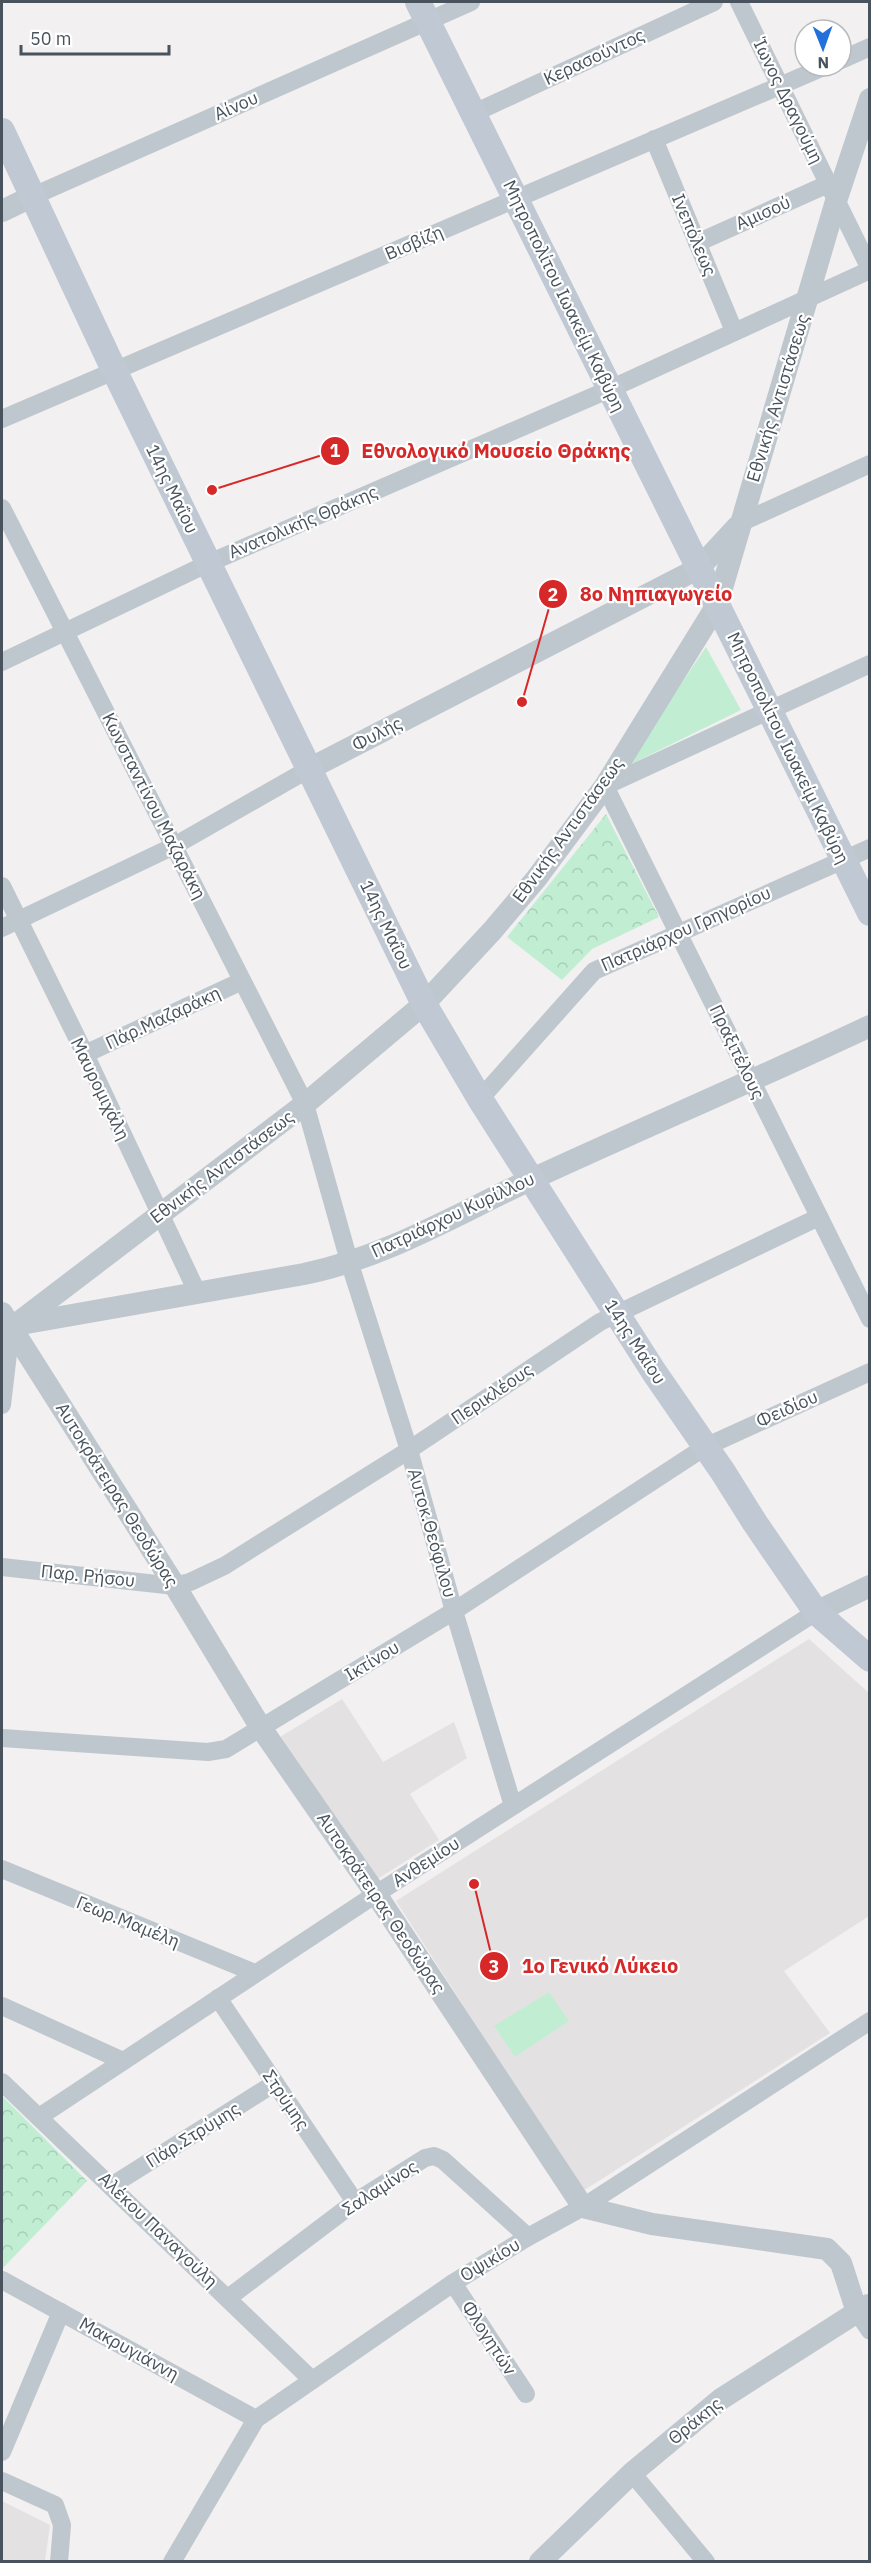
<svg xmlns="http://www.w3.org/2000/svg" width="871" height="2563" viewBox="0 0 871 2563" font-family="'IBM Plex Sans',sans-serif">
	<defs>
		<pattern id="forest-crowns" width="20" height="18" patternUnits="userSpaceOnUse" patternTransform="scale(1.5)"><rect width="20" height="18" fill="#c1eed3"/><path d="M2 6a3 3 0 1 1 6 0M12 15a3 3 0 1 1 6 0" fill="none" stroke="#a7ceb8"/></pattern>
	</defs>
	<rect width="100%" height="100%" fill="#f2f0f0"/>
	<g fill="#e3e1e2">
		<polygon points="809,1639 869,1693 869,1916 784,1971 830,2033 583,2191 396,1901"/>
		<polygon points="342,1699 383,1762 454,1722 467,1758 410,1794 439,1840 376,1880 280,1737"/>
		<polygon points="2,2501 50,2525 45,2561 2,2561"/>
	</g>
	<g fill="#c1eed3">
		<polygon points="706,647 741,710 625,767"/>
		<polygon points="549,1992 569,2021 515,2057 494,2026"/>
	</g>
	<g fill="url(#forest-crowns)">
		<polygon points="606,814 659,917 592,949 562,980 507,937"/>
		<polygon points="2,2096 87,2181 2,2269"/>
	</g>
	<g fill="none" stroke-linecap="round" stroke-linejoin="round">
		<g stroke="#bfc7ce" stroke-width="18">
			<polyline points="739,2 870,269"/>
			<polyline points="841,60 870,47"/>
			<polyline points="474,113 714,2"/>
			<polyline points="654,139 734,331"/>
			<polyline points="31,197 471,2"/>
			<polyline points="697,243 828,184"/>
			<polyline points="2,419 826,66"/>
			<polyline points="2,508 305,1104 349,1261 409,1450 454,1611 513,1806"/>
			<polyline points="740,523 870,464"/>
			<polyline points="2,662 209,563 610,389 870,270"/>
			<polyline points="870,664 605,786 870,1319"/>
			<polyline points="2,886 85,1054 197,1292"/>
			<polyline points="2,928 174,846 309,769"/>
			<polyline points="85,1054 242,981"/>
			<polyline points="480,1099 594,971 870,848"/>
			<polyline points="2,1405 11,1328"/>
			<polyline points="2,1567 175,1586 190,1582 224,1566 409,1450 600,1322 819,1217"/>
			<polyline points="2,1738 208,1752 226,1749 454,1611 705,1447 870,1372"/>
			<polyline points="2,1869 255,1973"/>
			<polyline points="218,1998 355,2202"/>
			<polyline points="2,2006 123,2061"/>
			<polyline points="2,2082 312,2380"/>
			<polyline points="39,2117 376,1894 816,1612"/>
			<polyline points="111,2186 275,2083"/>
			<polyline points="2,2280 256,2419"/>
			<polyline points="453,2283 526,2394"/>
			<polyline points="228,2298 355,2202 425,2158 434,2156 443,2160 528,2237"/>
			<polyline points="857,2312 870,2331"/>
			<polyline points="2,2452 61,2312"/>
			<polyline points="632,2473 706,2562"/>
			<polyline points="2,2481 55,2505 62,2525 59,2562"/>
			<polyline points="172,2562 256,2419 453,2283 528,2237 583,2207 870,2021"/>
		</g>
		<g stroke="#bfc7ce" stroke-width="22">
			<polyline points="2,211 31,197"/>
			<polyline points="309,769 699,568 737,527"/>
			<polyline points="2,1313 175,1586 261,1728 376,1894 583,2207 652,2224 827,2249 841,2263 857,2312"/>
			<path d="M21 1324 304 1274C384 1258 457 1214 530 1180 643 1128 757 1079 870 1026"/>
			<polyline points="2,1335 305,1104 424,1004 492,931 536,879 605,786 717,605 836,201 870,99"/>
			<polyline points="816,1612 870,1586"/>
			<polyline points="540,2562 632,2473 721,2399 868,2305"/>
		</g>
		<g stroke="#bfc8d3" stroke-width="26">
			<polyline points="418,2 870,913"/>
			<polyline points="2,131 114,370 424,1004 480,1099 654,1372 723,1472 755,1523 816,1612 870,1659"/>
		</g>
	</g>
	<g text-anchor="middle" stroke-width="4.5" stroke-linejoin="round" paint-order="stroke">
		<g font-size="18" fill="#49535d" stroke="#fff">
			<text transform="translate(594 57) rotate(-25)" y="6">Κερασούντος</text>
			<text transform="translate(788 101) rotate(64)" y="6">Ίωνος Δραγούμη</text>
			<text transform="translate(236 106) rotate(-24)" y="6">Αίνου</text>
			<text transform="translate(763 213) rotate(-24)" y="6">Αμισού</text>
			<text transform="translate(694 235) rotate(67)" y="6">Ινεπόλεως</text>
			<text transform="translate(414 243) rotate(-23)" y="6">Βισβίζη</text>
			<text transform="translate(564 296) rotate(64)" y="6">Μητροπολίτου Ιωακείμ Καβύρη</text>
			<text transform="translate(778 398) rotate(-73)" y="6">Εθνικής Αντιστάσεως</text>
			<text transform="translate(172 489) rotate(64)" y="6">14ης Μαΐου</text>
			<text transform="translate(303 522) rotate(-23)" y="6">Ανατολικής Θράκης</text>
			<text transform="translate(377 734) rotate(-27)" y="6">Φυλής</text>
			<text transform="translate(788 748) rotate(64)" y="6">Μητροπολίτου Ιωακείμ Καβύρη</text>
			<text transform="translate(154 806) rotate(63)" y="6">Κωνσταντίνου Μαζαράκη</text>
			<text transform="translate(568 830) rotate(-54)" y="6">Εθνικής Αντιστάσεως</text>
			<text transform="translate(386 925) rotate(64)" y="6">14ης Μαΐου</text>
			<text transform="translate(686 929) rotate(-24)" y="6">Πατριάρχου Γρηγορίου</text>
			<text transform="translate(163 1018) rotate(-25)" y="6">Πάρ.Μαζαράκη</text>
			<text transform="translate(737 1052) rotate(64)" y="6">Πραξιτέλους</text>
			<text transform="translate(100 1089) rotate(64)" y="6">Μαυρομιχάλη</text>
			<text transform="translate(222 1167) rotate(-37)" y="6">Εθνικής Αντιστάσεως</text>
			<text transform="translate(453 1215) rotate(-25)" y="6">Πατριάρχου Κυρίλλου</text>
			<text transform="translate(635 1342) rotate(57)" y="6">14ης Μαΐου</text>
			<text transform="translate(492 1394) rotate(-34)" y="6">Περικλέους</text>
			<text transform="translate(787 1409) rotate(-24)" y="6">Φειδίου</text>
			<text transform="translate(117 1495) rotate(58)" y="6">Αυτοκράτειρας Θεοδώρας</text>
			<text transform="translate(432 1533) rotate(74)" y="6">Αυτοκ.Θεόφιλου</text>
			<text transform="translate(88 1576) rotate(6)" y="6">Παρ. Ρήσου</text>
			<text transform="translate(372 1661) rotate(-31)" y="6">Ικτίνου</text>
			<text transform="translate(426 1862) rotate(-33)" y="6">Ανθεμίου</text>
			<text transform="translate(381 1903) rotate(56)" y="6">Αυτοκράτειρας Θεοδώρας</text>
			<text transform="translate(128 1922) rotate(22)" y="6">Γεωρ.Μαμέλη</text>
			<text transform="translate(286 2100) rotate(56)" y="6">Στρύμης</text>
			<text transform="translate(193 2135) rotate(-32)" y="6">Πάρ.Στρύμης</text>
			<text transform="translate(380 2188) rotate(-33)" y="6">Σαλαμίνος</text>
			<text transform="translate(158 2230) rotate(44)" y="6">Αλέκου Παναγούλη</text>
			<text transform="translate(490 2260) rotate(-31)" y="6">Οψικίου</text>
			<text transform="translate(489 2338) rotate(57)" y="6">Φλογητών</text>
			<text transform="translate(129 2349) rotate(29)" y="6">Μακρυγιάννη</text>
			<text transform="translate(695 2421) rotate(-39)" y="6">Θράκης</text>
		</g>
	</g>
	<path fill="none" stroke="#d62828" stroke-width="2" d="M212 490L335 451M522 702L553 594M474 1884L494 1966"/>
	<g fill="#d62828" stroke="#fff" stroke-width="2">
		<circle cx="212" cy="490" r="6"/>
		<circle cx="522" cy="702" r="6"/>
		<circle cx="474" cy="1884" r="6"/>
		<circle cx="335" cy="451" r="15"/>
		<circle cx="553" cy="594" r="15"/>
		<circle cx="494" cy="1966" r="15"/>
	</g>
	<g font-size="18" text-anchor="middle" font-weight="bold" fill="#fff">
		<text x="335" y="457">1</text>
		<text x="553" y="601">2</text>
		<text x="494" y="1973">3</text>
	</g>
	<g font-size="20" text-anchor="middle" font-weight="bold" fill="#d62828" stroke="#fff" stroke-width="4.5" stroke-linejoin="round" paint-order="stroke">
		<text x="496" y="458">Εθνολογικό Μουσείο Θράκης</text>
		<text x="656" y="601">8ο Νηπιαγωγείο</text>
		<text x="600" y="1973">1o Γενικό Λύκειο</text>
	</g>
	<rect width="871" height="2563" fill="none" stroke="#49535d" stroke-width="6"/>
	<g transform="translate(823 48) rotate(179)"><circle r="28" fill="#ffffff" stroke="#b6babe" stroke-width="1.5"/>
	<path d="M0-4.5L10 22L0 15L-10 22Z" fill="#2170dc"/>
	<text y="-9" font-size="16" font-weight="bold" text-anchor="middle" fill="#49535d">N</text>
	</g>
	<path d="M21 45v9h148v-9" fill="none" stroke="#49535d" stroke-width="3"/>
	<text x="30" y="45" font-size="18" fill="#49535d" stroke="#ffffff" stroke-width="4.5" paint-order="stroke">50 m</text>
</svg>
